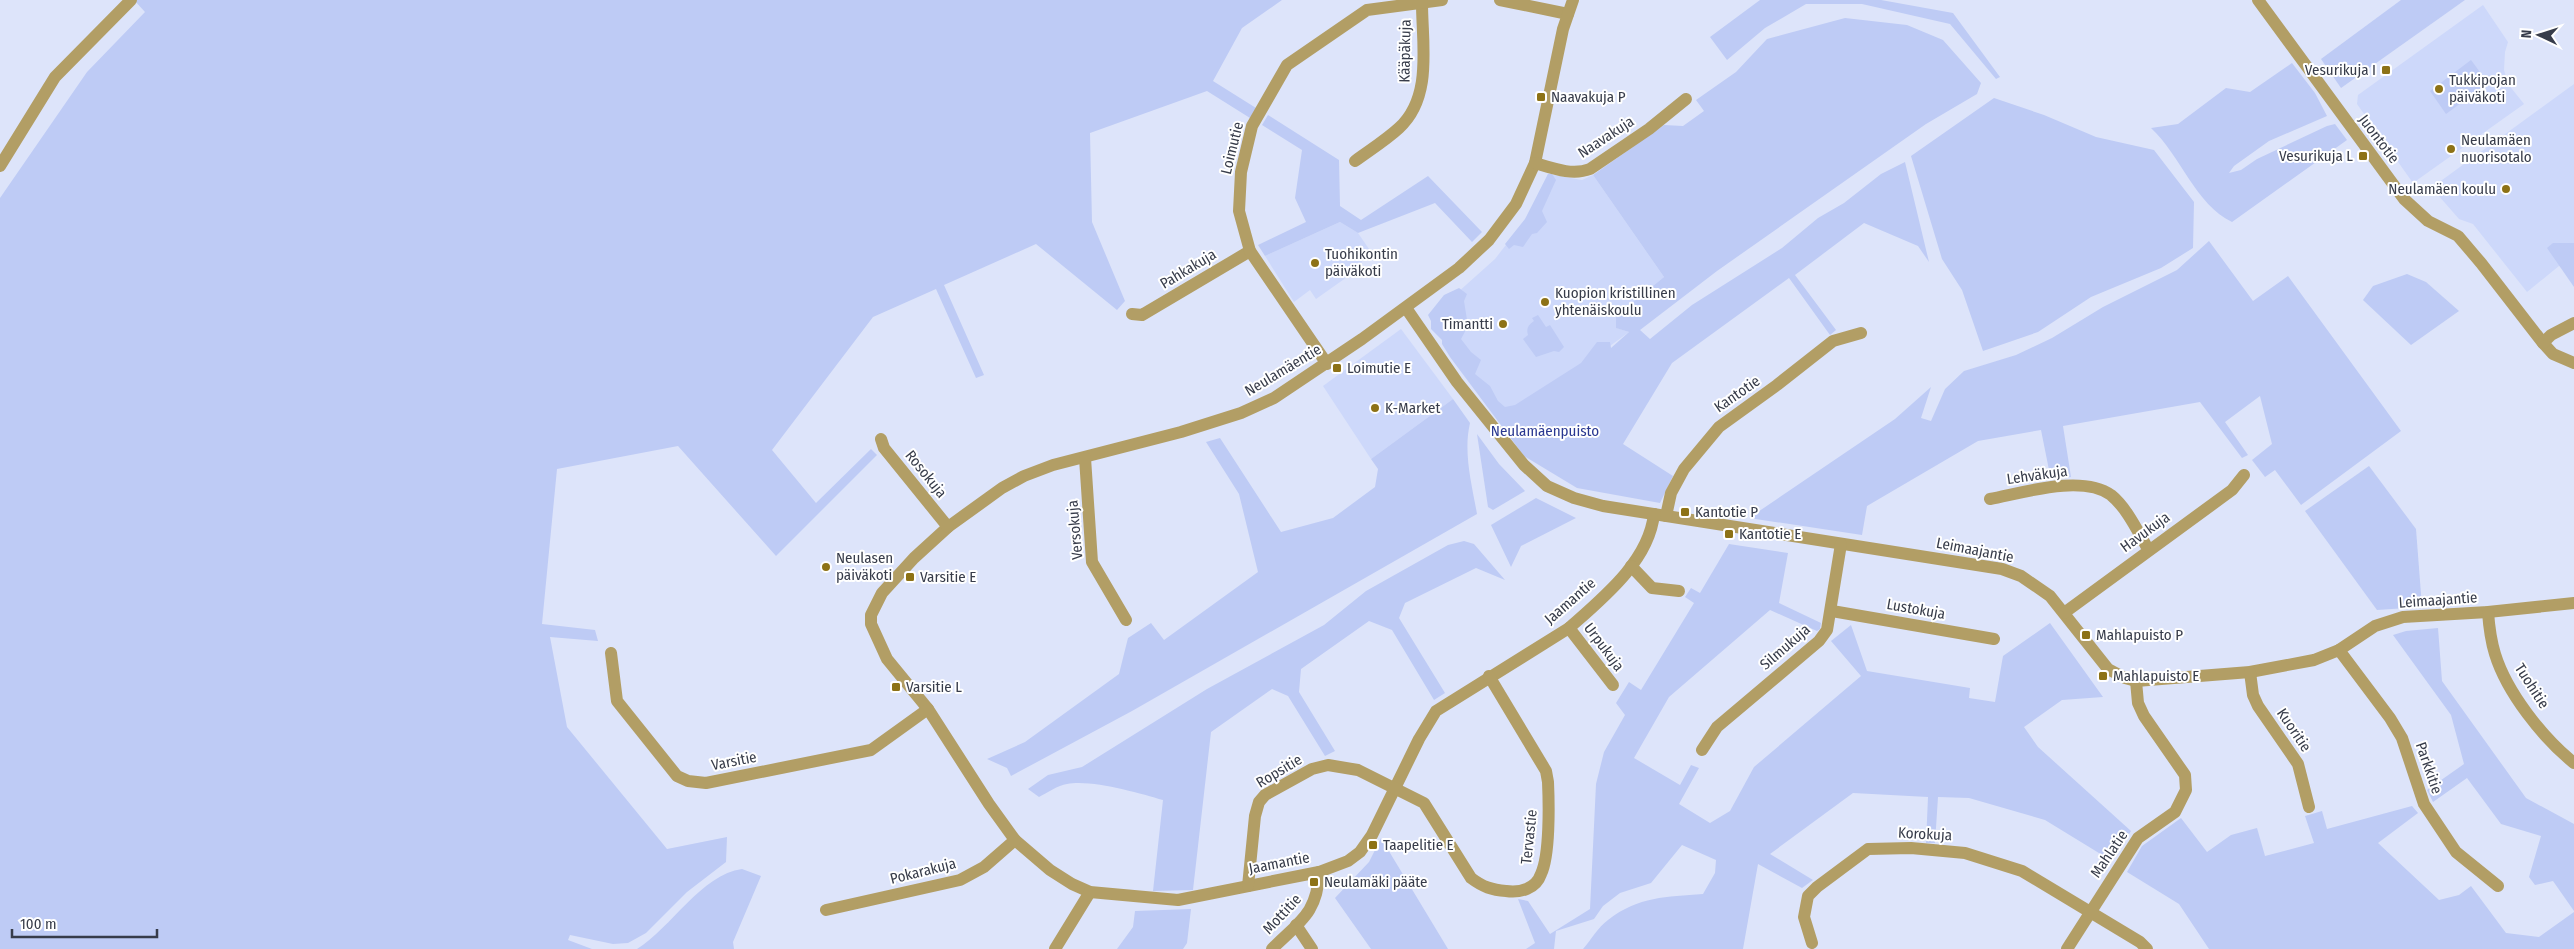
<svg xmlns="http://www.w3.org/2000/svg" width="2574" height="949" viewBox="0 0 2574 949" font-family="'Fira Sans Condensed',sans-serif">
	<rect width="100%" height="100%" fill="#dde4fa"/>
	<g fill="#cdd8fa">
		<polygon points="2483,5 2508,42 2505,52 2504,70 2508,84 2524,104 2413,183 2357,104 2358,95"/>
		<polygon points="2574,84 2574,261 2559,266 2527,292 2473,224 2459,219 2438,195 2438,183"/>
		<polygon points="1548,174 1582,180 1593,175 1664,277 1616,316 1617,328 1629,332 1539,398 1500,423 1482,397 1456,334 1457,293 1495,259 1526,219"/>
		<polygon points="1340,222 1358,233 1369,249 1357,270 1316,299 1310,290 1294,302 1265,256"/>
		<polygon points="1401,329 1453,399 1371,459 1323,386"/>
	</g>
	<g fill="#becbf5">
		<polygon points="134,0 1282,0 1242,28 1213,81 1256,108 1250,118 1207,91 1090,133 1092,222 1125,301 1117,310 1036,244 944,285 984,375 976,378 936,289 873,317 772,450 816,503 871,449 877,455 776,556 678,446 557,469 542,624 595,630 598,641 550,637 567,727 667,849 727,837 726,862 687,892 646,933 628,943 613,944 570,935 568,940 592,949 0,949 0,198 87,72 145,12"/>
		<polygon points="1760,0 1881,0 1953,13 2000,77 1996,79 1950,24 1862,4 1806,4 1765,28 1727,60 1710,37"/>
		<polygon points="2401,0 2465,0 2341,88 2321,59"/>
		<polygon points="1845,18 1907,25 1943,40 1981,83 1977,94 1926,124 1717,271 1640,330 1650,339 1692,305 1782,248 1818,218 1844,203 1881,174 1905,162 1929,262 1918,246 1864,223 1795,275 1836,330 1830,335 1789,278 1672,363 1623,444 1673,476 1660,503 1577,488 1524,456 1450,357 1442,344 1442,340 1431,329 1431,321 1428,315 1444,295 1459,288 1467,294 1464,301 1468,326 1461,339 1471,352 1481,360 1475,374 1490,386 1498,401 1505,407 1515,405 1581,363 1597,342 1610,342 1611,348 1629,332 1616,328 1616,316 1664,277 1593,175 1664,125 1683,126 1704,111 1696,100 1736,72 1767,39"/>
		<polygon points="2471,60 2488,83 2446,114 2430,91"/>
		<path d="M2292 63 2315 93 2327 116 2269 141 2234 166 2229 173 2241 170 2257 159 2327 126 2335 124 2347 140 2232 222C2195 204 2181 156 2151 128L2178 124 2226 88 2250 92Z"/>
		<polygon points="1994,98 2044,115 2096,137 2154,150 2194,202 2193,248 2161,268 2091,297 2038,332 1983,351 1962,290 1942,259 1911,156"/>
		<polygon points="1268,115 1339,160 1340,206 1361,220 1428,176 1482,232 1472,242 1435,203 1358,233 1340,222 1265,256 1258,245 1306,222 1295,198 1302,150 1262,125"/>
		<polygon points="1548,174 1552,174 1556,180 1542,211 1547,222 1537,233 1532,234 1523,247 1514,245 1509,249 1505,244 1525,219"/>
		<polygon points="2209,241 2253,301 2288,276 2401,431 2301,505 2275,470 2265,477 2252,460 2272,444 2260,396 2225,422 2248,455 2242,458 2200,402 2063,426 2071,477 2051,480 2041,430 1978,441 1867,506 1862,535 1749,518 1895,419 1931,387 1921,418 1931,421 1945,389 1964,371 2016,355 2052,338 2103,307 2177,270"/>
		<polygon points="2553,243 2574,243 2574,287 2547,248"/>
		<polygon points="2407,274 2426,282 2459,311 2411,345 2363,300 2373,286"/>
		<path d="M1538 315 1546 327 1550 325 1564 347 1559 352 1554 351 1536 357 1523 339 1528 335C1526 329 1528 325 1534 321L1532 318Z"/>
		<path d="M1453 399 1470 423C1463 453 1472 485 1477 514L1132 711 1011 776 1007 768 987 759 1025 742 1119 674 1128 638 1151 623 1164 640 1258 572 1239 494 1206 442 1220 438 1281 532 1333 518 1375 487 1378 469 1371 459Z"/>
		<polygon points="1477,434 1499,464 1525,491 1493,510 1488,507"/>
		<polygon points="2369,466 2416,529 2422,607 2377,610 2305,511"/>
		<polygon points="1536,498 1576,518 1521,546 1511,567 1491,525"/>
		<path d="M1464 541 1474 544 1505 580 1476 568 1405 603 1399 618 1445 693 1434 700 1392 630 1369 621 1301 669 1299 692 1335 751 1325 756 1288 696 1272 689 1211 732 1193 890 1153 891 1163 800C1139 793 1091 779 1067 784 1058 785 1047 793 1039 797L1028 789 1048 775 1082 767 1207 689 1324 625 1366 591 1448 545Z"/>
		<path d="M1729 544 1788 553 1779 603 1821 623 1820 629 1817 631 1770 610 1669 697 1634 758 1680 785 1691 765 1699 768 1679 804 1710 823 1730 811 1754 767 1861 676 1831 641 1851 625 1867 671 1970 688 1969 698 1995 702 2003 656 2050 623 2103 697 2062 700 2024 727 2038 747 2131 831 2112 861 2045 820 1969 798 1938 797 1935 843H1926L1928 797 1853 793 1770 854 1813 880 1802 888 1758 864 1743 949H1583C1591 940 1598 927 1608 920 1639 896 1666 897 1703 894L1715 873 1716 860 1682 845 1651 883 1620 893 1603 906 1594 919 1556 931 1554 949H1526L1535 943 1518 899 1528 901 1550 934 1590 909 1596 784 1604 752 1625 715 1616 703 1629 682 1641 690 1694 603 1685 597 1691 588 1700 593Z"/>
		<polygon points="2438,628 2442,681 2526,798 2574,824 2574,911 2553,881 2535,885 2529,877 2541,836 2501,824 2467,778 2433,802 2427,790 2464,764 2451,715 2393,635 2406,631"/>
		<polygon points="2412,806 2418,813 2378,843 2439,900 2459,895 2471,886 2506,933 2539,937 2574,912 2574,949 2209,949 2179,904 2127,872 2142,846 2181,818 2207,852 2231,835 2257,828 2265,856 2314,843 2305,816 2322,811 2327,829"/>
		<polygon points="1381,838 1448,949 1371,949 1335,898 1369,862"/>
		<path d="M742 869 761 876 733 942 734 949H637C671 928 702 874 742 869Z"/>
		<polygon points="1191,909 1187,943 1183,949 1117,949 1133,927 1135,911"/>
	</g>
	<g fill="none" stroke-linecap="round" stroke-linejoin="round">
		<g stroke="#b29e65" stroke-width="12">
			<polyline points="1500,0 1568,14"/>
			<path d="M1573 0 1563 29 1535 163 1516 204 1489 240 1459 268 1362 339 1274 398 1241 413 1181 432 1053 465 1024 476 1002 488 948 527 914 558 882 593 871 615V624L887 659 928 709 989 804 1015 840 1050 870 1072 884 1090 892 1178 900 1319 872 1348 861 1360 852 1372 835 1419 739 1436 711 1569 628C1603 598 1649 561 1654 514"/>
			<polyline points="2258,0 2404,199 2428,221 2458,236 2481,263 2543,343 2553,354 2574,363"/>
			<path d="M1355 161C1370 150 1386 140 1399 128 1433 97 1422 44 1422 3"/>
			<path d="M1535 163C1552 168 1572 176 1590 169L1649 129 1686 99"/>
			<polyline points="0,166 55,77 131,0"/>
			<polyline points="1406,308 1457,382 1524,465 1547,486 1574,498 1603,506 2002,569 2021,576 2050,596 2108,669 2125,678 2136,681 2250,672 2314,660 2339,650 2375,626 2403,617 2488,612 2574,603"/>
			<polyline points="1132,314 1142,315 1250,251"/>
			<polyline points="2543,343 2551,335 2574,323"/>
			<polyline points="1327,364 1250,251 1239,211 1241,172 1252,126 1287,65 1367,10 1442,0"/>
			<polyline points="881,439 884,448 948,527"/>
			<polyline points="1085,458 1092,562 1126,620"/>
			<path d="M1990 499C2022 493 2082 474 2111 495 2127 508 2138 532 2148 549"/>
			<polyline points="1666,516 1671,493 1684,469 1719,427 1777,385 1833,341 1861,333"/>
			<polyline points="1631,566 1652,588 1679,591"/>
			<polyline points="1832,611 1994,639"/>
			<path d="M2488 612C2489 626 2491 641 2495 654 2507 693 2543 738 2574 763"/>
			<polyline points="2064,613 2232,490 2244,475"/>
			<polyline points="1569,628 1613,685"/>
			<polyline points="2339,650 2390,718 2402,738 2424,804 2456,852 2498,886"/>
			<polyline points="611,653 617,701 677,776 688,781 706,783 871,750 928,709"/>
			<polyline points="2250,672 2253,695 2258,706 2298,764 2309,807"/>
			<polyline points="1702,750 1717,727 1819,641 1827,630 1841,544"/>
			<path d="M1248 886 1255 816 1259 802 1265 795 1312 769 1328 765 1358 770 1424 803 1471 878C1483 887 1492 890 1506 891 1520 893 1536 889 1541 874 1550 855 1549 804 1548 782L1546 771 1489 676"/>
			<polyline points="826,910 960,880 984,867 1015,840"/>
			<polyline points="1296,925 1312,949"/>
			<polyline points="1812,943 1804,917 1808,896 1817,887 1868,849 1911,848 1965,853 2022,871 2140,942 2147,949"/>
			<polyline points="1055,949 1090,892"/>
			<path d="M1272 949C1299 922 1318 913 1319 872"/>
			<polyline points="2067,949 2138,838 2175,812 2186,790 2185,775 2144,716 2138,703 2136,681"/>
		</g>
	</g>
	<g fill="#8d7216" stroke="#fff" stroke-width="2">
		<rect x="2381" y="65" width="10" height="10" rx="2.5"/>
		<circle cx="2439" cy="89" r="5"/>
		<rect x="1536" y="92" width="10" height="10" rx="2.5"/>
		<circle cx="2451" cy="149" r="5"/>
		<rect x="2358" y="151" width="10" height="10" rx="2.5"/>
		<circle cx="2506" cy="189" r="5"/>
		<circle cx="1315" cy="263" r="5"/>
		<circle cx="1545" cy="302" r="5"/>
		<circle cx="1503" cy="324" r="5"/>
		<rect x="1332" y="363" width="10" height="10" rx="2.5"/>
		<circle cx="1375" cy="408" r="5"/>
		<rect x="1680" y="507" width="10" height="10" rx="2.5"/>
		<rect x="1724" y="529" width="10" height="10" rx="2.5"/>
		<circle cx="826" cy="567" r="5"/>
		<rect x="905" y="572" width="10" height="10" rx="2.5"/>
		<rect x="2081" y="630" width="10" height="10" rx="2.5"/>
		<rect x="2098" y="671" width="10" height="10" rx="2.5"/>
		<rect x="891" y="682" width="10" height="10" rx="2.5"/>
		<rect x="1368" y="840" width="10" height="10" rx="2.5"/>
		<rect x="1309" y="877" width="10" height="10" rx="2.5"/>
	</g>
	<g text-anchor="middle" stroke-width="4" stroke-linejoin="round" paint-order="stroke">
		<g font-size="15" fill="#373c4a" stroke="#fff">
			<text transform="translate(1405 51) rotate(-89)" y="5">Kääpäkuja</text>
			<text transform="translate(1606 137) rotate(-33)" y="5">Naavakuja</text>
			<text transform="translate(2379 139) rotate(53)" y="5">Juontotie</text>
			<text transform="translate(1232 148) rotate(-76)" y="5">Loimutie</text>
			<text transform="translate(1188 269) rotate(-31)" y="5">Pahkakuja</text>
			<text transform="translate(1283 370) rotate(-31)" y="5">Neulamäentie</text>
			<text transform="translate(1737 394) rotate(-35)" y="5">Kantotie</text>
			<text transform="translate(926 474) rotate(51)" y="5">Rosokuja</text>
			<text transform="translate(2037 475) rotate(-8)" y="5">Lehväkuja</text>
			<text transform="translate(1075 530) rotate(-95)" y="5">Versokuja</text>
			<text transform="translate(2145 532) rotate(-36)" y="5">Havukuja</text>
			<text transform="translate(1975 550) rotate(11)" y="5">Leimaajantie</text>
			<text transform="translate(2438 600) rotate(-4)" y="5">Leimaajantie</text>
			<text transform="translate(1570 601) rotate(-41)" y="5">Jaamantie</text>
			<text transform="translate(1916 609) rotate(10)" y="5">Lustokuja</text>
			<text transform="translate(1604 647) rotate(53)" y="5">Urpukuja</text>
			<text transform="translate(1785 647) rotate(-41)" y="5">Silmukuja</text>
			<text transform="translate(2532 686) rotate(57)" y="5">Tuohitie</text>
			<text transform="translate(2294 730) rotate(56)" y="5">Kuoritie</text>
			<text transform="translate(734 761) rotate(-11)" y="5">Varsitie</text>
			<text transform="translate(2429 768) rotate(71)" y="5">Parkkitie</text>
			<text transform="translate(1279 771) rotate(-31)" y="5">Ropsitie</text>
			<text transform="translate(1925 834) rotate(3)" y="5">Korokuja</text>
			<text transform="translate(1529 837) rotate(-84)" y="5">Tervastie</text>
			<text transform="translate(2109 854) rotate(-56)" y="5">Mahlatie</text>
			<text transform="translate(1279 863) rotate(-11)" y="5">Jaamantie</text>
			<text transform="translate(923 871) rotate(-14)" y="5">Pokarakuja</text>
			<text transform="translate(1282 914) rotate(-47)" y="5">Mottitie</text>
		</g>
		<g font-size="15" fill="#373c4a" stroke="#fff" text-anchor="start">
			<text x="2376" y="75" text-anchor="end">Vesurikuja I</text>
			<text x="2449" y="85">Tukkipojan<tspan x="2449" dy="17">päiväkoti</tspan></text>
			<text x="1551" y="102">Naavakuja P</text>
			<text x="2461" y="145">Neulamäen<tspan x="2461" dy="17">nuorisotalo</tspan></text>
			<text x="2353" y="161" text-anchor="end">Vesurikuja L</text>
			<text x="2496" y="194" text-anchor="end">Neulamäen koulu</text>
			<text x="1325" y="259">Tuohikontin<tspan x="1325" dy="17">päiväkoti</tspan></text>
			<text x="1555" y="298">Kuopion kristillinen<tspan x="1555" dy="17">yhtenäiskoulu</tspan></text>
			<text x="1493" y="329" text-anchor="end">Timantti</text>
			<text x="1347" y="373">Loimutie E</text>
			<text x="1385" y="413">K-Market</text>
			<text x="1695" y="517">Kantotie P</text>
			<text x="1739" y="539">Kantotie E</text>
			<text x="836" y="563">Neulasen<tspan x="836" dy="17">päiväkoti</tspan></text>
			<text x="920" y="582">Varsitie E</text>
			<text x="2096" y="640">Mahlapuisto P</text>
			<text x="2113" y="681">Mahlapuisto E</text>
			<text x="906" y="692">Varsitie L</text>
			<text x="1383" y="850">Taapelitie E</text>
			<text x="1324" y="887">Neulamäki pääte</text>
		</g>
		<g font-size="15" fill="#2a3891" stroke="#fff">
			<text x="1545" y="436">Neulamäenpuisto</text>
		</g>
	</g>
	<g transform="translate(2539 35) rotate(274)" stroke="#ffffff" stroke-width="4" paint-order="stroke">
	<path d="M0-4L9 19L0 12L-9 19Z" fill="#373c4a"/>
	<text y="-8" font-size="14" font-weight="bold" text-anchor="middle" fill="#373c4a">N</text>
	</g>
	<path d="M12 929v8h145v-8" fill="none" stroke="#373c4a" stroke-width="2.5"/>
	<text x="20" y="929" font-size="15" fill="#373c4a" stroke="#ffffff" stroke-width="4" paint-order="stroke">100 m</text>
</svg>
